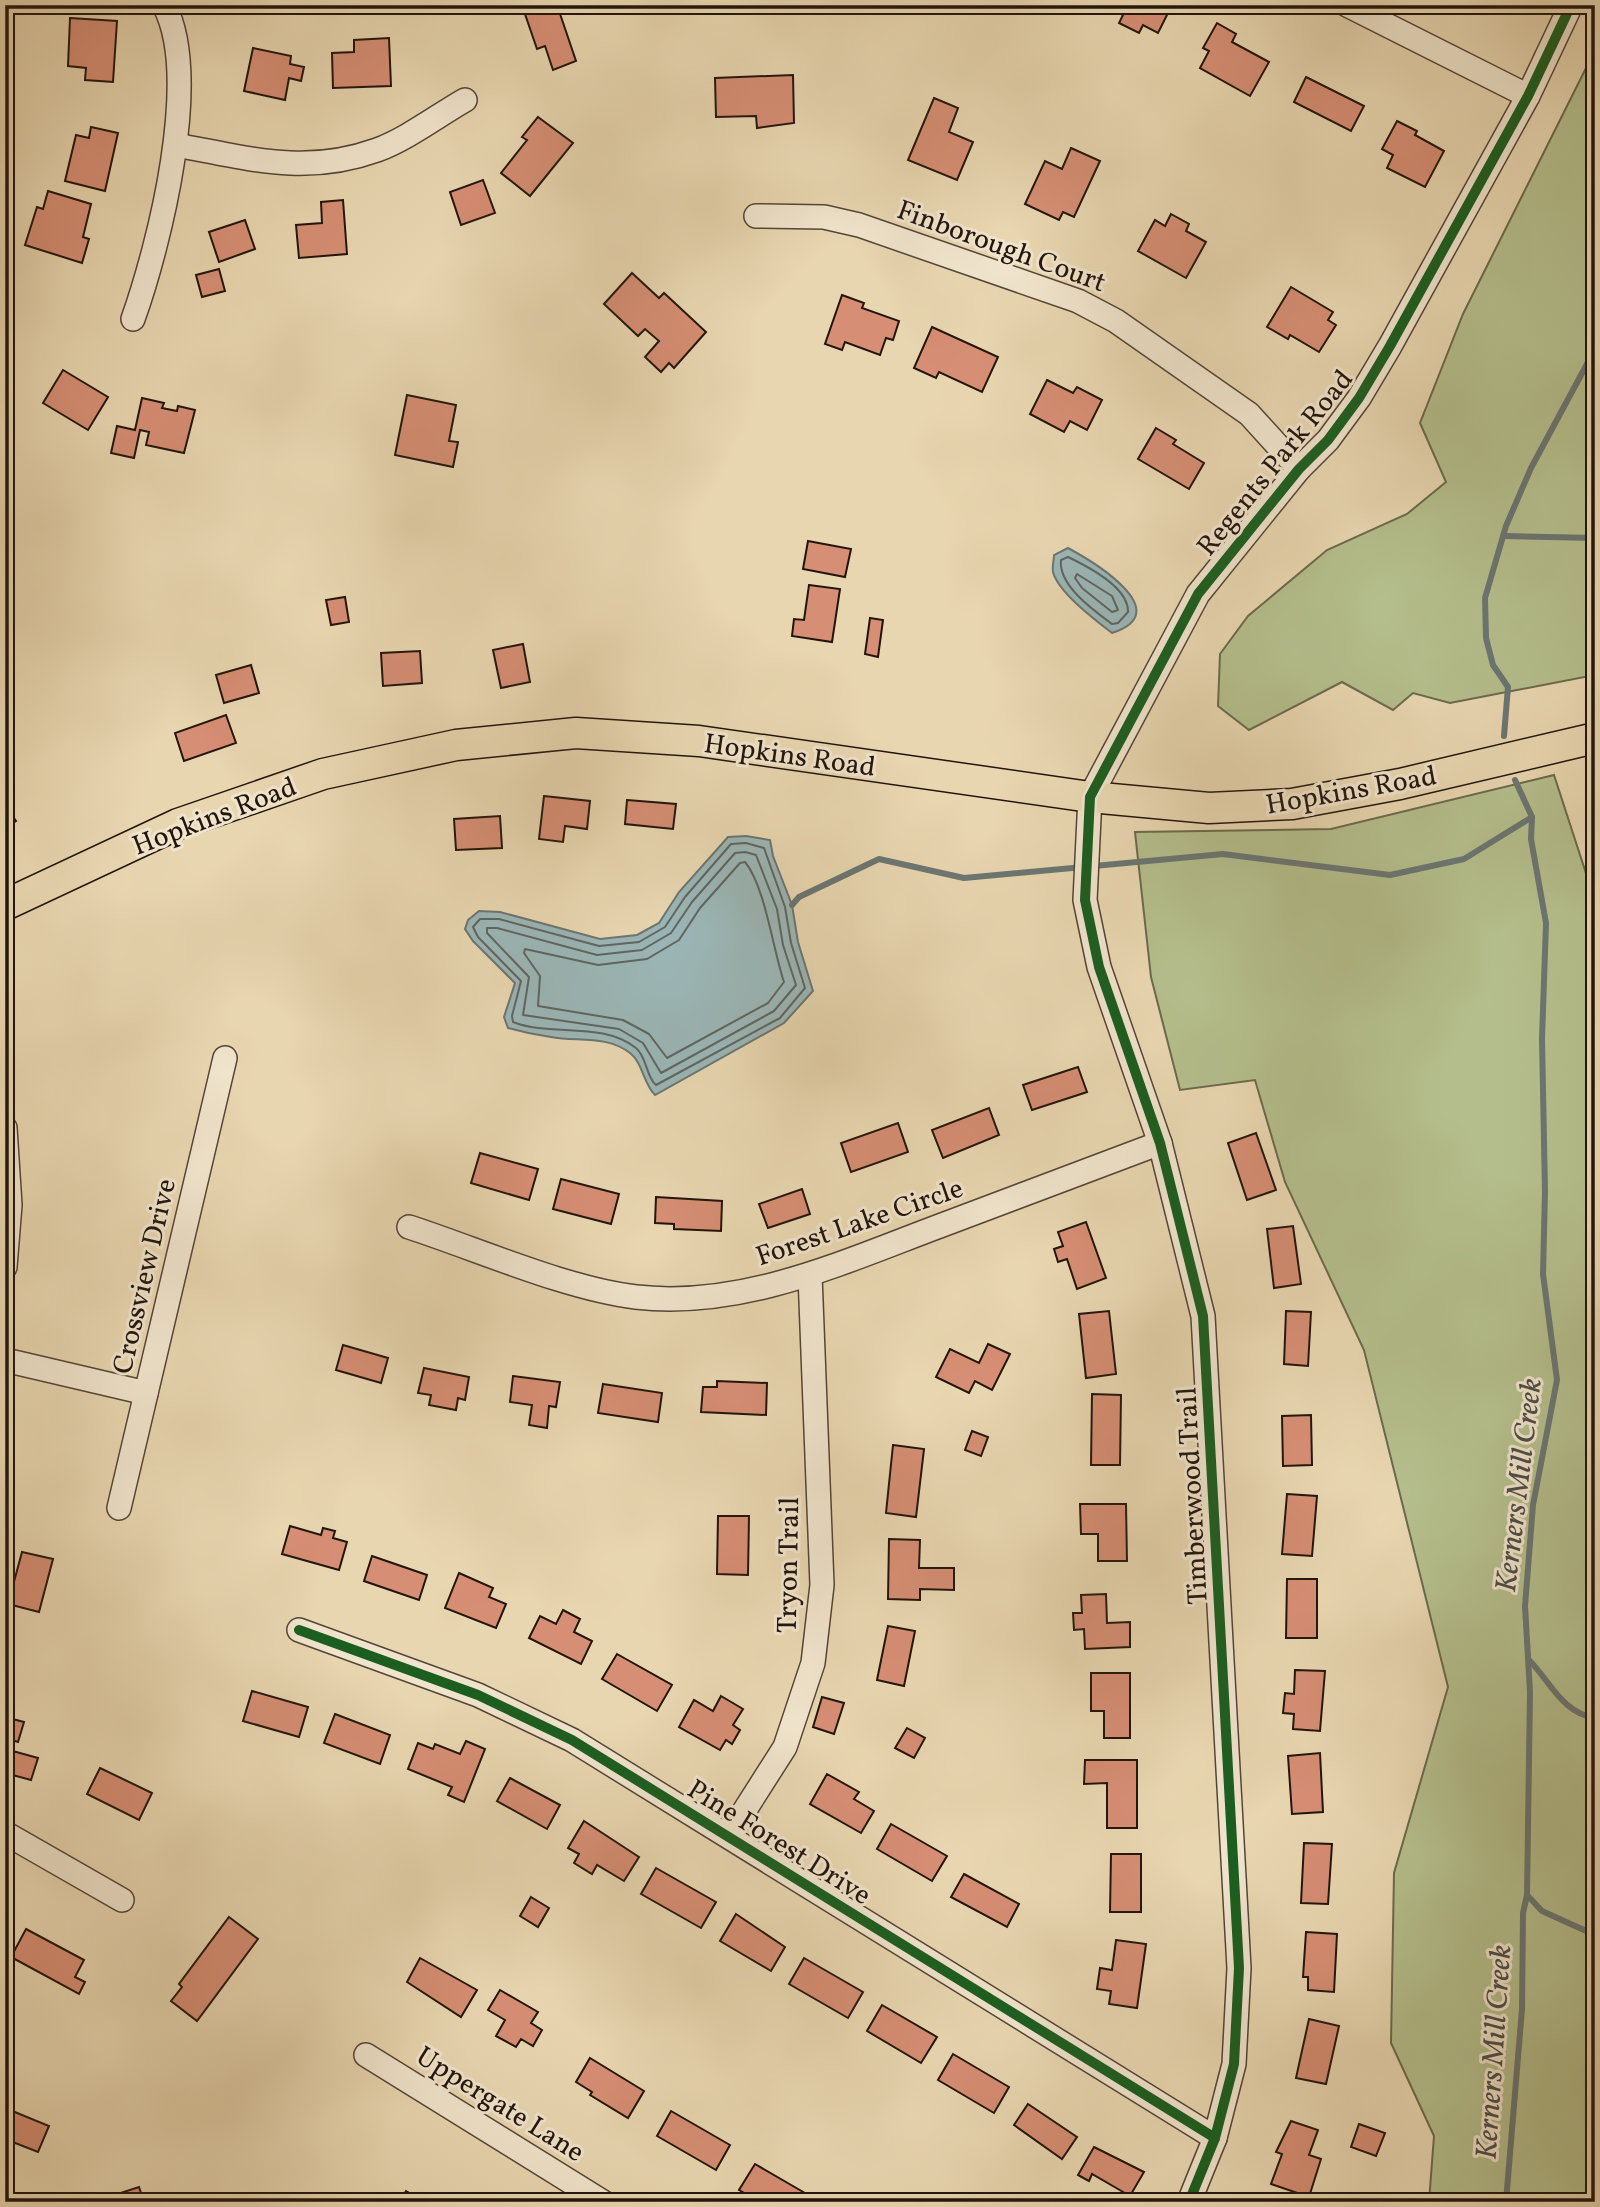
<svg xmlns="http://www.w3.org/2000/svg" width="1600" height="2207" viewBox="0 0 1600 2207" font-family="Vollkorn,serif">
	<rect width="100%" height="100%" fill="#e8d6b0"/>
	<filter id="stains"><feTurbulence type="fractalNoise" baseFrequency=".00286" numOctaves="4"/><feColorMatrix values="0 0 0 0 .2 0 0 0 0 .09 0 0 0 0 .02 0 0 0 .5 -.17"/></filter>
	<radialGradient id="worn" r=".72"><stop offset=".6" stop-color="#630" stop-opacity="0"/><stop offset="1" stop-color="#630" stop-opacity=".3"/></radialGradient>
	<g fill="#b4be8c" stroke="#6b6a4c" stroke-width="2">
		<polygon points="1595,50 1595,675 1450,703 1413,693 1393,710 1342,682 1249,730 1218,706 1220,654 1248,616 1327,550 1407,514 1446,482 1420,423 1463,314"/>
		<polygon points="1554,775 1595,901 1595,2202 1429,2202 1434,2136 1391,2043 1394,1873 1448,1687 1364,1350 1285,1182 1255,1080 1180,1090 1151,977 1135,832 1331,829"/>
	</g>
	<g fill="#9bb6b6" stroke="#6b7672" stroke-width="2">
		<path d="M1068 548C1092 561 1178 612 1112 633 1095 620 1058 592 1053 572 1052 567 1054 560 1054 555Z"/>
		<path d="M746 836 770 840 773 856 792 905 798 942 813 991 784 1023 655 1095C643 1083 643 1063 630 1053 607 1035 577 1042 551 1037 536 1035 522 1032 508 1028L504 1017 515 983 473 941 465 929 468 920 479 911 500 912 600 939 637 935 659 923 679 892 728 837Z"/>
	</g>
	<g fill="none" stroke-linecap="round" stroke-linejoin="round">
		<g stroke="#5e6662" stroke-width="2">
			<path d="M1068 557C1087 566 1129 587 1128 612L1118 623 1112 624C1093 610 1058 585 1061 560Z"/>
			<polygon points="1077,574 1112,596 1118,610 1112,612 1082,588 1075,578"/>
			<path d="M746 843 764 848 785 907 791 943 805 988 780 1018 656 1085C646 1077 647 1057 636 1048 602 1021 551 1037 513 1022L512 1016 521 981 478 937 473 927 480 919H499L599 946 639 942 665 927 685 897 731 844Z"/>
			<polygon points="745,852 756,855 777,909 783,945 796,985 774,1011 661,1073 643,1043 619,1029 523,1015 529,977 487,933 487,928 497,928 597,955 642,950 671,933 692,902 735,853"/>
			<path d="M745 862C765 886 773 950 784 982L768 1003 667 1058 649 1034 623 1020 538 1006 540 976 524 953 525 949 598 965 647 959 679 940 700 908 740 863Z"/>
		</g>
		<g stroke="#6b7672" stroke-width="6">
			<polyline points="1503,536 1595,538"/>
			<polyline points="1504,736 1508,687 1493,665 1486,638 1485,598 1506,526 1531,468 1595,349"/>
			<polyline points="792,905 799,897 879,859 964,878 1223,854 1390,875 1464,859 1532,817"/>
			<path d="M1529 1660C1550 1681 1562 1713 1595 1718"/>
			<polyline points="1527,1895 1542,1911 1595,1935"/>
			<polyline points="1506,2202 1522,2009 1523,1913 1527,1895 1530,1692 1525,1606 1533,1505 1557,1380 1543,1274 1545,1192 1542,1039 1546,923 1531,839 1532,817 1515,780"/>
		</g>
	</g>
	<g fill="#d68e74" stroke="#22150d" stroke-width="2">
		<polygon points="551,5 557,5 576,61 553,70 545,46 537,49 525,14"/>
		<polygon points="1104,5 1172,5 1158,33 1143,25 1139,33 1119,23 1123,15"/>
		<polygon points="70,18 117,21 113,82 85,80 86,68 68,66"/>
		<polygon points="1217,23 1236,34 1232,42 1269,62 1250,96 1200,68 1209,51 1203,48"/>
		<polygon points="389,38 391,86 333,88 332,53 354,52 354,40"/>
		<polygon points="253,48 291,56 290,64 304,67 301,81 289,78 285,100 244,91"/>
		<polygon points="793,75 794,123 757,128 756,116 716,117 715,78"/>
		<polygon points="1306,77 1364,106 1351,131 1294,102"/>
		<polygon points="934,98 958,108 949,132 973,142 957,180 908,160"/>
		<polygon points="538,117 573,143 530,196 501,173 527,140 522,137"/>
		<polygon points="1397,121 1417,131 1415,135 1444,151 1425,187 1387,168 1393,155 1382,149"/>
		<polygon points="91,127 118,133 105,191 65,181 76,135 89,138"/>
		<polygon points="1071,148 1100,161 1074,217 1063,212 1059,220 1025,204 1045,161 1062,169"/>
		<polygon points="483,180 495,213 461,225 450,192"/>
		<polygon points="48,191 91,204 83,237 89,239 82,263 25,245 37,207 43,209"/>
		<polygon points="343,200 347,254 299,258 296,225 322,223 321,202"/>
		<polygon points="1171,214 1189,224 1186,231 1206,242 1186,278 1138,251 1155,220 1165,226"/>
		<polygon points="245,220 255,249 219,262 209,232"/>
		<polygon points="219,269 225,291 202,297 196,275"/>
		<polygon points="632,273 659,298 664,293 706,332 674,368 669,363 661,372 645,357 659,341 645,329 638,336 604,304"/>
		<polygon points="1291,287 1333,312 1328,320 1336,325 1319,352 1290,335 1288,339 1267,327"/>
		<polygon points="842,295 864,303 862,308 899,321 893,340 886,338 880,355 845,342 842,350 825,344"/>
		<polygon points="932,327 998,357 982,392 939,372 936,378 914,368"/>
		<polygon points="63,370 108,397 88,430 43,403"/>
		<polygon points="1047,380 1073,393 1077,387 1102,400 1087,430 1070,421 1064,432 1030,414"/>
		<polygon points="407,395 456,405 449,441 458,442 453,467 395,455"/>
		<polygon points="142,398 164,403 162,408 177,411 178,406 195,410 184,453 146,445 149,432 140,430 134,458 111,453 117,426 135,430"/>
		<polygon points="1156,428 1176,440 1173,444 1204,463 1189,489 1138,459"/>
		<polygon points="808,541 851,549 845,577 803,569"/>
		<polygon points="809,585 840,589 832,642 792,636 794,619 804,620"/>
		<polygon points="345,597 349,622 331,625 326,600"/>
		<polygon points="870,618 883,620 878,657 865,654"/>
		<polygon points="523,644 530,682 501,688 493,650"/>
		<polygon points="420,651 422,683 383,686 381,653"/>
		<polygon points="251,665 259,693 224,703 216,675"/>
		<polygon points="226,715 236,743 184,761 175,733"/>
		<polygon points="544,796 590,801 587,829 565,826 563,842 539,839"/>
		<polygon points="627,800 676,804 673,829 625,824"/>
		<polygon points="5,805 16,821 5,828"/>
		<polygon points="500,816 502,848 456,850 454,819"/>
		<polygon points="1078,1067 1087,1092 1032,1110 1023,1085"/>
		<polygon points="989,1108 999,1135 943,1158 932,1130"/>
		<polygon points="898,1123 908,1152 851,1172 841,1143"/>
		<polygon points="1256,1133 1276,1190 1247,1200 1228,1143"/>
		<polygon points="480,1153 538,1169 529,1200 471,1183"/>
		<polygon points="561,1179 619,1194 611,1224 553,1209"/>
		<polygon points="802,1189 810,1214 768,1228 759,1204"/>
		<polygon points="656,1197 722,1201 721,1231 674,1229 674,1224 655,1223"/>
		<polygon points="1086,1222 1106,1278 1077,1289 1067,1259 1058,1262 1054,1249 1063,1246 1058,1232"/>
		<polygon points="1293,1226 1301,1284 1274,1288 1267,1229"/>
		<polygon points="1109,1311 1116,1374 1086,1378 1079,1314"/>
		<polygon points="1286,1311 1311,1312 1308,1366 1284,1364"/>
		<polygon points="988,1344 1010,1354 992,1390 975,1381 969,1393 936,1377 950,1349 979,1363"/>
		<polygon points="343,1345 388,1358 381,1383 336,1370"/>
		<polygon points="424,1368 469,1377 465,1400 458,1398 456,1410 429,1405 431,1395 418,1393"/>
		<polygon points="513,1376 560,1382 556,1407 549,1406 547,1428 529,1425 532,1405 510,1402"/>
		<polygon points="717,1381 767,1383 766,1415 701,1412 703,1387 717,1387"/>
		<polygon points="603,1384 662,1393 658,1422 598,1413"/>
		<polygon points="1092,1394 1121,1395 1120,1465 1091,1465"/>
		<polygon points="1311,1415 1312,1465 1283,1466 1282,1416"/>
		<polygon points="972,1431 988,1437 981,1456 965,1450"/>
		<polygon points="893,1445 924,1449 916,1517 886,1513"/>
		<polygon points="1287,1494 1317,1496 1312,1556 1282,1554"/>
		<polygon points="1080,1504 1126,1504 1127,1561 1098,1561 1098,1534 1081,1534"/>
		<polygon points="718,1516 749,1516 748,1575 717,1574"/>
		<polygon points="290,1526 321,1535 323,1528 335,1531 333,1538 347,1542 339,1570 282,1554"/>
		<polygon points="889,1539 920,1540 919,1568 954,1568 954,1590 920,1589 920,1600 888,1599"/>
		<polygon points="22,1552 53,1559 39,1612 8,1604"/>
		<polygon points="372,1556 427,1575 419,1600 364,1581"/>
		<polygon points="459,1573 493,1588 489,1597 506,1604 496,1628 445,1608"/>
		<polygon points="1287,1579 1317,1579 1317,1638 1286,1638"/>
		<polygon points="1106,1594 1107,1623 1130,1622 1130,1647 1085,1649 1084,1629 1074,1630 1073,1613 1082,1613 1081,1595"/>
		<polygon points="563,1610 580,1619 574,1632 592,1641 581,1664 529,1638 540,1616 556,1624"/>
		<polygon points="888,1626 915,1631 904,1686 877,1680"/>
		<polygon points="617,1654 672,1685 657,1711 602,1679"/>
		<polygon points="1295,1670 1325,1671 1320,1731 1293,1729 1294,1714 1283,1713 1285,1693 1294,1694"/>
		<polygon points="1091,1673 1130,1673 1130,1738 1104,1738 1104,1711 1091,1711"/>
		<polygon points="252,1691 308,1707 299,1737 243,1721"/>
		<polygon points="721,1696 743,1709 733,1725 740,1730 732,1744 726,1740 720,1750 679,1727 694,1700 713,1711"/>
		<polygon points="822,1697 844,1703 834,1734 813,1727"/>
		<polygon points="335,1714 390,1735 380,1764 324,1743"/>
		<polygon points="5,1717 24,1722 18,1742 12,1740 9,1750 38,1758 31,1780 5,1773"/>
		<polygon points="907,1728 925,1738 914,1758 895,1748"/>
		<polygon points="466,1741 485,1749 464,1802 448,1795 452,1787 408,1769 418,1743 433,1749 435,1744 460,1754"/>
		<polygon points="1320,1753 1323,1812 1292,1814 1288,1756"/>
		<polygon points="1085,1760 1137,1760 1137,1828 1107,1828 1107,1783 1084,1784"/>
		<polygon points="100,1768 152,1793 139,1820 87,1794"/>
		<polygon points="827,1774 859,1792 854,1799 874,1811 861,1833 810,1804"/>
		<polygon points="510,1778 560,1805 547,1829 497,1801"/>
		<polygon points="584,1821 639,1857 624,1881 597,1865 592,1874 574,1863 579,1854 568,1848"/>
		<polygon points="891,1824 947,1856 932,1881 877,1849"/>
		<polygon points="1304,1843 1332,1844 1328,1904 1301,1903"/>
		<polygon points="1111,1854 1141,1854 1141,1912 1110,1912"/>
		<polygon points="656,1868 716,1902 701,1928 641,1894"/>
		<polygon points="964,1874 1019,1904 1007,1927 951,1897"/>
		<polygon points="531,1897 549,1908 538,1927 520,1916"/>
		<polygon points="736,1914 785,1947 771,1971 720,1941"/>
		<polygon points="229,1917 258,1939 197,2021 171,2001 182,1987 179,1984"/>
		<polygon points="26,1929 84,1960 75,1977 85,1982 79,1994 11,1957"/>
		<polygon points="1306,1932 1337,1934 1334,1992 1308,1990 1308,1977 1303,1977"/>
		<polygon points="1116,1940 1146,1944 1137,2008 1109,2004 1111,1991 1097,1989 1100,1968 1112,1970"/>
		<polygon points="420,1958 477,1990 461,2017 407,1982"/>
		<polygon points="804,1958 863,1992 848,2018 789,1984"/>
		<polygon points="500,1990 538,2012 531,2023 542,2030 533,2046 521,2039 516,2047 496,2036 505,2020 488,2010"/>
		<polygon points="882,2005 937,2037 921,2063 867,2031"/>
		<polygon points="1309,2019 1339,2026 1326,2084 1296,2078"/>
		<polygon points="953,2054 1009,2087 994,2113 938,2080"/>
		<polygon points="590,2058 644,2091 628,2118 590,2095 592,2092 576,2082"/>
		<polygon points="1028,2104 1077,2137 1062,2159 1014,2125"/>
		<polygon points="5,2108 49,2126 38,2152 5,2139"/>
		<polygon points="671,2111 730,2145 716,2170 657,2136"/>
		<polygon points="1291,2121 1318,2130 1309,2155 1321,2159 1309,2197 1271,2184 1282,2154 1276,2152"/>
		<polygon points="1359,2124 1385,2133 1376,2156 1351,2147"/>
		<polygon points="1094,2147 1144,2172 1130,2196 1092,2174 1089,2181 1078,2175"/>
		<polygon points="755,2164 805,2193 800,2202 760,2202 739,2190"/>
		<polygon points="139,2187 144,2202 110,2202 108,2197"/>
		<polygon points="406,2191 425,2202 399,2202"/>
	</g>
	<g fill="none" stroke-linecap="round" stroke-linejoin="round">
		<g stroke="#544536" stroke-width="26">
			<g id="minor">
				<polyline points="1347,5 1528,96"/>
				<path d="M176 145C248 158 305 176 377 150 407 139 437 116 465 100"/>
				<polyline points="756,216 824,217 859,225 1078,301 1116,321 1249,414 1299,469"/>
				<path d="M133 319C159 246 202 77 164 5"/>
				<polyline points="5,1128 10,1205 5,1267"/>
				<path d="M409 1227C477 1249 567 1289 636 1297 741 1309 841 1263 937 1227 1012 1199 1086 1171 1160 1143"/>
				<polyline points="5,1360 146,1393"/>
				<polyline points="119,1508 225,1058"/>
				<polyline points="299,1630 478,1695 572,1740 1215,2138"/>
				<polyline points="5,1833 122,1900"/>
				<polyline points="729,1835 785,1747 813,1663 822,1585 810,1275"/>
				<polyline points="366,2055 603,2202"/>
				<polyline points="1189,2202 1215,2138 1234,2064 1239,1968 1203,1316 1160,1143 1099,967 1085,900 1090,797 1198,594 1299,469 1328,440 1359,398 1390,346 1528,96 1571,5"/>
			</g>
		</g>
		<g stroke="#22150d" stroke-width="33">
			<polyline id="major" points="5,905 178,824 323,774 456,745 576,733 699,741 1090,797 1209,808 1292,804 1400,784 1595,738"/>
		</g>
		<use href="#minor" stroke="#f0e4cc" stroke-width="23"/>
		<use href="#major" stroke="#e8d6b0" stroke-width="30"/>
		<g stroke="#f0e4cc" stroke-width="15">
			<g id="cycleway">
				<polyline points="299,1630 478,1695 572,1740 1215,2138"/>
				<polyline points="1189,2202 1215,2138 1234,2064 1239,1968 1203,1316 1160,1143 1099,967 1085,900 1090,797 1198,594 1299,469 1328,440 1359,398 1390,346 1528,96 1571,5"/>
			</g>
		</g>
		<use href="#cycleway" stroke="#1b5e20" stroke-width="10"/>
	</g>
	<g text-anchor="middle" stroke-width="6" stroke-linejoin="round" paint-order="stroke">
		<g font-size="28" fill="#22150d" stroke="#f0e4cc">
			<text transform="translate(1002 245) rotate(20)" y="10">Finborough Court</text>
			<text transform="translate(1274 462) rotate(-51)" y="10">Regents Park Road</text>
			<text transform="translate(790 754) rotate(8)" y="10">Hopkins Road</text>
			<text transform="translate(1351 789) rotate(-10)" y="10">Hopkins Road</text>
			<text transform="translate(214 815) rotate(-21)" y="10">Hopkins Road</text>
			<text transform="translate(859 1221) rotate(-19)" y="10">Forest Lake Circle</text>
			<text transform="translate(143 1276) rotate(-77)" y="10">Crossview Drive</text>
			<text transform="translate(1191 1496) rotate(-93)" y="10">Timberwood Trail</text>
			<text transform="translate(787 1565) rotate(-89)" y="10">Tryon Trail</text>
			<text transform="translate(780 1841) rotate(32)" y="10">Pine Forest Drive</text>
			<text transform="translate(501 2103) rotate(32)" y="10">Uppergate Lane</text>
		</g>
		<g font-size="30" font-style="italic" fill="#4c4d48" stroke="#f0e4cc">
			<text transform="translate(1518 1485) rotate(-83)" y="10">Kerners Mill Creek</text>
			<text transform="translate(1493 2052) rotate(-86)" y="10">Kerners Mill Creek</text>
		</g>
	</g>
	<rect width="1600" height="2207" fill="none" stroke="#e8d6b0" stroke-width="28"/>
	<rect x="7" y="7" width="1586" height="2193" fill="none" stroke="#22150d" stroke-width="3.5"/>
	<rect x="14" y="14" width="1572" height="2179" fill="none" stroke="#22150d" stroke-width="2"/>
	<rect width="100%" height="100%" filter="url(#stains)"/>
	<rect width="100%" height="100%" fill="url(#worn)"/>
</svg>
